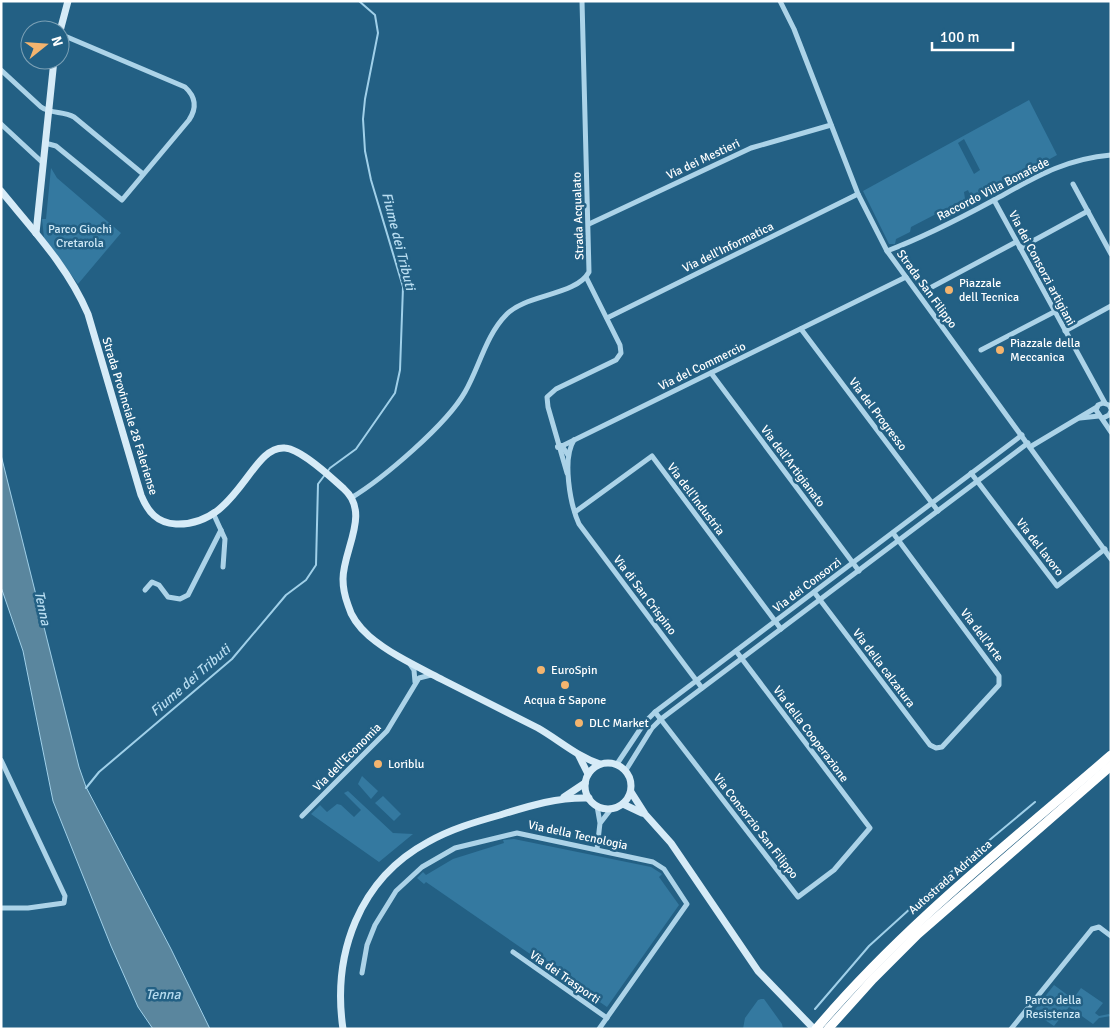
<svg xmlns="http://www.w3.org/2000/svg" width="1112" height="1030" viewBox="0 0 1112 1030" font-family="Signika,sans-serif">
	<rect width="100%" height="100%" fill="#236084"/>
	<g fill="#3479a0" fill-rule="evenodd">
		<path d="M1029 100 1057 155 977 199 976 195 971 197 968 190 964 192 965 199 911 227 910 232 896 239 895 244H889L863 191ZM964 139 980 170 974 174 958 143Z"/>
		<polygon points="51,168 57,178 121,233 78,284 44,238 42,219 46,219"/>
		<polygon points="362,776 378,791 371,799 358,784"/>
		<polygon points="348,791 393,833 413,834 379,862 311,814 320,805 327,812 337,804 341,805 354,817 361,810 344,793"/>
		<polygon points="383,796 401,814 394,821 375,803"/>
		<polygon points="514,839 651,867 662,874 659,877 679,905 607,1007 426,882 424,884 417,878 423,872 426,875 453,859 504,843 503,840"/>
		<polygon points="1054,985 1073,999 1081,988 1103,1003 1095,1013 1099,1016 1109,1014 1111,1016 1099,1018 1093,1024 1069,1007 1054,1026 1033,1012"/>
		<polygon points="761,999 764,999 782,1024 783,1029 743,1029 745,1018 758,1000"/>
	</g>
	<polygon fill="#5a869e" stroke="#a0d0e9" points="1,455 79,767 86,787 171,949 210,1029 153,1029 138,1007 111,946 53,801 23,651 1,587"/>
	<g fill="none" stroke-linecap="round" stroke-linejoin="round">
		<g stroke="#a0d0e9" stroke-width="2">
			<polyline points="86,788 99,772 232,659 286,595 306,580 316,565 318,484 330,468 356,449 395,393 400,370 403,287 371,180 365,151 363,119 365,99 378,33 375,15 359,1"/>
			<polyline points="815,1009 869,946 944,878 1035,802"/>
		</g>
		<g stroke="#acd3e8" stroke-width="5">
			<polyline points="780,1 794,29 858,194 887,251 1111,559"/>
			<path d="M1 70 41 107C51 114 63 111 74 117L143 174"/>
			<polyline points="1,124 43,163"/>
			<path d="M45 143 56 146 122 200 189 120C197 108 196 97 185 87L60 34"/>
			<polyline points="1073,184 1111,254"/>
			<polyline points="994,200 1105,403"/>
			<polyline points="589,224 751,148 831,125"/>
			<polyline points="1020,248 1088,211"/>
			<path d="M887 251C924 237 959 219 994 200 1034 178 1064 159 1111 155"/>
			<polyline points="930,288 1016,242"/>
			<polyline points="607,318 858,194"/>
			<polyline points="801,329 938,511"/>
			<polyline points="1065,331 1111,306"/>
			<polyline points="981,350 1054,312"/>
			<polyline points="711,373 859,571"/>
			<polyline points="1111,409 1109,405 1103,403 1098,405 1096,410 1111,432"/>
			<polyline points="1080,418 1099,416"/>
			<polyline points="1103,418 1109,415 1111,411"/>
			<path d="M574 440C562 459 570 504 579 524L702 688"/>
			<polyline points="1030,447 1097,407"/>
			<polyline points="568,455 562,446 906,277"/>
			<polyline points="567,473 548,407 547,397 556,389 616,360 621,353 620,345 586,277"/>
			<polyline points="971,473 1057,586 1105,549"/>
			<path d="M351 498C384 478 447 424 465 392 479 368 486 335 506 315 525 294 576 296 589 272L582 1"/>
			<polyline points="575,512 652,456 781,629"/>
			<polyline points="214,515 225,539 223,567"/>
			<polyline points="145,590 152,582 159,585 168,597 180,599 188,595 221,530"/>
			<polyline points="814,592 930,745 936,748 942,747 999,685 999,676 893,533"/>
			<polyline points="410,664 414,670 415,682"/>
			<polyline points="655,712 798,897 834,870 870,828 736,651"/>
			<polyline points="1,760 65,896 64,903 28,908 1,908"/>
			<polyline points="617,764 645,722 655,712 1022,435"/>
			<polyline points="626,770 652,728 661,719 1028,443"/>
			<polyline points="302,816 387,731 419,678 431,675"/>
			<polyline points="601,822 611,809"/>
			<polyline points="597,849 600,823 597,806"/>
			<polyline points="513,952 607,1018"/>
			<polyline points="362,973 367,945 375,925 396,891 422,867 455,848 517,833 653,862 664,869 687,904 599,1029"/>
			<polyline points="1011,1029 1092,929 1099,927 1111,936"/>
		</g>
		<polyline stroke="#acd3e8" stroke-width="6" points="558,447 562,446"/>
		<g stroke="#d6ebf7" stroke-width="7">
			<polyline points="60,31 68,1"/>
			<path d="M1 191C33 230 68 267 88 314L141 495C148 512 157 523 176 524 239 526 250 445 285 448 301 449 332 478 344 489 371 513 343 550 343 579 343 587 345 597 348 605 351 616 360 628 369 636 390 654 418 667 443 680 475 696 506 712 538 728 559 740 576 756 600 764"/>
			<polyline points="36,233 54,60"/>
			<polyline points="579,756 588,774"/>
			<circle cx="608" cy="786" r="23"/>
			<polyline points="631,792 645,814 671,843 758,971 814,1029"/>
			<polyline points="564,797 585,783"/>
			<polyline points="623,804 642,813"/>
			<path d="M343 1029C332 954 359 879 428 842 451 829 475 822 500 815 529 806 557 797 589 798"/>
		</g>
		<g stroke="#fff" stroke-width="9">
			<path d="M816 1029C903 926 1009 843 1111 755"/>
			<polyline points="828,1029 873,979 918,934 1111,766"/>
		</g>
	</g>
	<g fill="#f4b46e" stroke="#236084" stroke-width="2">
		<circle cx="949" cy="290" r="5"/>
		<circle cx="1000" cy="350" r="5"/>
		<circle cx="541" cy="670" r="5"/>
		<circle cx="565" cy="685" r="5"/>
		<circle cx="579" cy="723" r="5"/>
		<circle cx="378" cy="764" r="5"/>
	</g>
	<g text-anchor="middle" stroke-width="5" stroke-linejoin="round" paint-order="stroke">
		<g font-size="12" fill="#fff" stroke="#236084">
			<text transform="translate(703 159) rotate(-25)" y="4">Via dei Mestieri</text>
			<text transform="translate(993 189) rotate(-27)" y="4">Raccordo Villa Bonafede</text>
			<text transform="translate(578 216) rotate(-92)" y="4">Strada Acqualato</text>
			<text transform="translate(728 247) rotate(-26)" y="4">Via dell'Informatica</text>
			<text transform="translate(1042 268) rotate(62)" y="4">Via dei Consorzi artigiani</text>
			<text transform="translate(927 289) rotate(54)" y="4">Strada San Filippo</text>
			<text transform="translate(702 366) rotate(-26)" y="4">Via del Commercio</text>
			<text transform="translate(878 414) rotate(53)" y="4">Via del Progresso</text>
			<text transform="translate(130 416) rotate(73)" y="4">Strada Provinciale 28 Faleriense</text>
			<text transform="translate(793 466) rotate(53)" y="4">Via dell'Artigianato</text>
			<text transform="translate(696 499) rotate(53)" y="4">Via dell'Industria</text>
			<text transform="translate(1040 547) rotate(52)" y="4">Via del lavoro</text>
			<text transform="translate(807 585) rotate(-37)" y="4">Via dei Consorzi</text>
			<text transform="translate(645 595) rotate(53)" y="4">Via di San Crispino</text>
			<text transform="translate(982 635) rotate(53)" y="4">Via dell'Arte</text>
			<text transform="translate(884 668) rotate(53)" y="4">Via della calzatura</text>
			<text transform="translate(811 734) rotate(53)" y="4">Via della Cooperazione</text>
			<text transform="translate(347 757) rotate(-45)" y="4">Via dell'Economia</text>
			<text transform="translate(756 826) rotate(52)" y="4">Via Consorzio San Filippo</text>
			<text transform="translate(578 835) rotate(12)" y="4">Via della Tecnologia</text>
			<text transform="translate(950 877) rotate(-41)" y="4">Autostrada Adriatica</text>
			<text transform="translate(565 977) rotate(35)" y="4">Via dei Trasporti</text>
		</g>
		<g font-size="12" fill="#d0e9f6" stroke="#236084">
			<text x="80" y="233">Parco Giochi<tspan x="80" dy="14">Cretarola</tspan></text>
			<text x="1053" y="1004">Parco della<tspan x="1053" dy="14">Resistenza</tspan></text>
		</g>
		<g font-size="12" fill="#fff" stroke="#236084" text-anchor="start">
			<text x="959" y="287">Piazzale<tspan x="959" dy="14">dell Tecnica</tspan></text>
			<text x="1010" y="347">Piazzale della<tspan x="1010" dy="14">Meccanica</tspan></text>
			<text x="551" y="674">EuroSpin</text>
			<text x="565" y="704" text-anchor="middle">Acqua &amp; Sapone</text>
			<text x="589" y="727">DLC Market</text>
			<text x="388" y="768">Loriblu</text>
		</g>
		<g font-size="14" font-style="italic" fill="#b7dcf0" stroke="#236084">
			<text transform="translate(399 241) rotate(76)" y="5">Fiume dei Tributi</text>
			<text transform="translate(43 608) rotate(78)" y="5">Tenna</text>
			<text transform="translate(190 680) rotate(-41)" y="5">Fiume dei Tributi</text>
			<text x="163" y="999">Tenna</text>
		</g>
	</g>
	<rect width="1112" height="1030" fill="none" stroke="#ffffff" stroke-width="5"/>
	<g transform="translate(45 45) rotate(73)"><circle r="24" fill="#236084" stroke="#7ba0b5"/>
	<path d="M0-4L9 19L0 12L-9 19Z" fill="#f4b46e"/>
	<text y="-8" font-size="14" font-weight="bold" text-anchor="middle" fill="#ffffff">N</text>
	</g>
	<path d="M932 42v8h81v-8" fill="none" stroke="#ffffff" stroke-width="2.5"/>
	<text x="940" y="42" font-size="15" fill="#ffffff" stroke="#236084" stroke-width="4" paint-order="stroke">100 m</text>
</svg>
